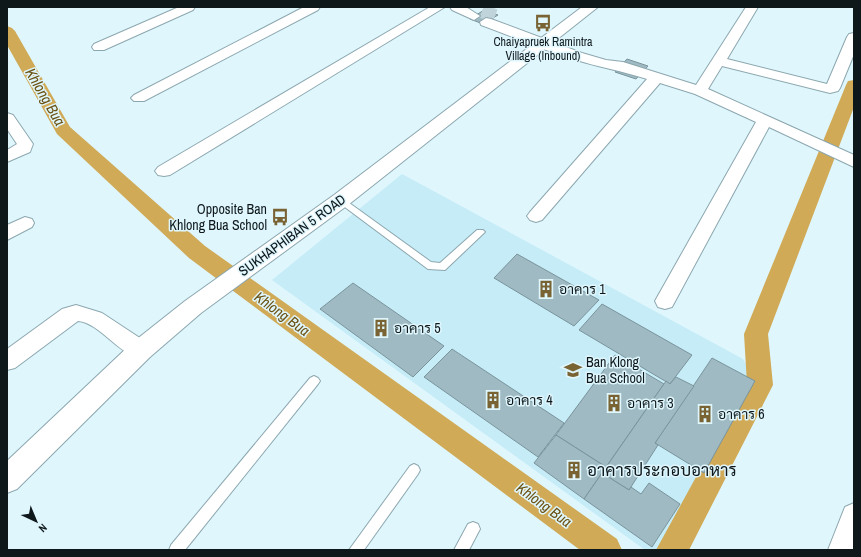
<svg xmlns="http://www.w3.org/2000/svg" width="861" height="557" viewBox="0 0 861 557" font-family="'Archivo Narrow',Sarabun,sans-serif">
	<rect width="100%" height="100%" fill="#dff6fd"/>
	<polygon fill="#c6ecf7" points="402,174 743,359 755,381 704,473 657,550 645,550 272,280"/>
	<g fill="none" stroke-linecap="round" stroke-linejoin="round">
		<g fill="#d0aa56" fill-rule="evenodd">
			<polygon points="7,26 12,28 15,31 70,127 205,246 617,539 622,550 580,550 189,258 57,134 7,45"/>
			<polygon points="854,80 854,107 768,334 773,385 689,550 656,550 747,384 744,334 846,85 848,81"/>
		</g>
	</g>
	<g fill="#9fbac2" stroke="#7a949c">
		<polygon points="484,10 498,15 483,24 470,19"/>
		<polygon points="627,59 648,66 636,79 615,72"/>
		<polygon points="517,254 599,300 574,326 494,278"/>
		<polygon points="353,283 444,346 413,377 320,309"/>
		<polygon points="602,304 692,355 670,384 579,330"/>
		<polygon points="452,349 564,423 538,457 424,377"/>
		<polygon points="615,355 664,384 606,467 556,435"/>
		<polygon points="712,358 755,381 704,473 655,443"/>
		<polygon points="676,377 694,386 655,443 658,445 629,490 602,473 666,381 670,384"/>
		<polygon points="556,435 606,467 584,499 534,463"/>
		<polygon points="602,473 629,490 631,487 641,494 649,483 680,504 652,547 584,499"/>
	</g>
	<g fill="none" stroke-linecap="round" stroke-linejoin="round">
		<polyline stroke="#c0d5db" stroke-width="14" stroke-dasharray="14 7" stroke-linecap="butt" points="482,11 495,16"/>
		<g stroke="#8ca7af" stroke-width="2">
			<g id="service">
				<polygon points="341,197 431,262 440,263 477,230 483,230 485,232 445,270 428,269 338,202 337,200 338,198"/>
				<polygon points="314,376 318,378 320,381 318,384 185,550 169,550 171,545 310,378"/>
				<polygon points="414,464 418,466 420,470 418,474 364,550 349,550 410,466"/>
				<polygon points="473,522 478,524 480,529 469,550 454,550 468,524"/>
			</g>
		</g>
		<g stroke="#8ca7af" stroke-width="2">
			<g id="minor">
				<polygon points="179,7 195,7 193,10 104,50 94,50 92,47 94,44"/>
				<polygon points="304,7 320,7 318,10 144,101 134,101 131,98 134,95"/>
				<polygon points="430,7 445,7 170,175 164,176 158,175 155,171 158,167"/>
				<polygon points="450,7 466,7 480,16 474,20 452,10"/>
				<path d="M746 7H758L727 59 827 84 847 37 849 34 854 33V54L840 88 838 91 830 93 722 66 708 89 854 155V167L769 127 672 307 665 309 658 307 655 301 756 122 695 94 660 83 542 220 536 222 530 220 527 216 530 212 647 79C623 71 598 67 573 59 542 50 512 36 481 25L480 22 486 18 491 19 582 53 606 60 623 62 696 85Z"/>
				<polygon points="7,113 13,115 33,144 30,152 7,162 7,150 17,144 7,129"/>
				<polygon points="25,217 32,219 34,223 32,227 7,240 7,225"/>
				<path d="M76 305 102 313 149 344 152 350 149 356C124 365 103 323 78 321L15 368 7 370V349L62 309Z"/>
				<polygon points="854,503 854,550 828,550 845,507"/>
			</g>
		</g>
		<g stroke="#8ca7af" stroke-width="2">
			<polygon id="tertiary" points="582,7 598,7 348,205 201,313 150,357 17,489 7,493 7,461 132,343 185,301 334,195"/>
		</g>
		<use href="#service" fill="#fff" fill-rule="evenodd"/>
		<use href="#minor" fill="#fff" fill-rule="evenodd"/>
		<use href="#tertiary" fill="#fff" fill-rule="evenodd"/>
	</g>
	<defs>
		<g id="bus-bare" transform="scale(1.38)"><path d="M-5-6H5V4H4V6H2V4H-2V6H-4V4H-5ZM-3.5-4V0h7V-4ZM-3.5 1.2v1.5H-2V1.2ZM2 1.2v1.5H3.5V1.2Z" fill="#796333" stroke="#dff6fd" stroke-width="2.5" paint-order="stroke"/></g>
		<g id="building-bare" transform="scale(1.38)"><path d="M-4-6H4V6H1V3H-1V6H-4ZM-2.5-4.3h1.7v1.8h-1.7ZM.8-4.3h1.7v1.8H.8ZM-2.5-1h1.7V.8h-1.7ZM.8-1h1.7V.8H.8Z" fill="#796333" stroke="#dff6fd" stroke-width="2.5" paint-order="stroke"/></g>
		<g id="school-bare" transform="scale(1.38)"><path d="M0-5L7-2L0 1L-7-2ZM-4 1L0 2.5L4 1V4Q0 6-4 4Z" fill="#796333" stroke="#dff6fd" stroke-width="2.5" paint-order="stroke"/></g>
	</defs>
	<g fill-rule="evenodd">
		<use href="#bus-bare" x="543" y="23"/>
		<use href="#bus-bare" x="280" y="217"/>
		<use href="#building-bare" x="546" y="289"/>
		<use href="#building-bare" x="381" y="328"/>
		<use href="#school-bare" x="573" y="370"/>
		<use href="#building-bare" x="493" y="400"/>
		<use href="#building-bare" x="614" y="403"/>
		<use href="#building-bare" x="705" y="414"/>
		<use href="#building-bare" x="574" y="470"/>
	</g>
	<g text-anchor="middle" stroke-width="3" stroke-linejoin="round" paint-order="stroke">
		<g font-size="12" fill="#0e181b" stroke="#dff6fd">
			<text x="543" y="46">Chaiyapruek Ramintra<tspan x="543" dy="14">Village (Inbound)</tspan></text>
		</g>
		<g font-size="14" fill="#0e181b" stroke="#dff6fd" text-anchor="start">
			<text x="267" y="214" text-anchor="end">Opposite Ban<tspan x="267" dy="16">Khlong Bua School</tspan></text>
			<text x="559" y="294">อาคาร 1</text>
			<text x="394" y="333">อาคาร 5</text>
			<text x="586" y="367">Ban Klong<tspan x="586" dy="16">Bua School</tspan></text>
			<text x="506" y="405">อาคาร 4</text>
			<text x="627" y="408">อาคาร 3</text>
			<text x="718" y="419">อาคาร 6</text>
		</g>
		<g font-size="14" fill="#0e181b" stroke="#dff6fd">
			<text transform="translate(292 235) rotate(-36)" y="5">SUKHAPHIBAN 5 ROAD</text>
		</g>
		<g font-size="15" font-style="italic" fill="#6c5212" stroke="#dff6fd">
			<text transform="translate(45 97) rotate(60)" y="5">Khlong Bua</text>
			<text transform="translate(282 314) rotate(36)" y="5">Khlong Bua</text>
			<text transform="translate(544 505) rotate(36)" y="5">Khlong Bua</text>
		</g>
		<g font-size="17" fill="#0e181b" stroke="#dff6fd" text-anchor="start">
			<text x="587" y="476">อาคารประกอบอาหาร</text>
		</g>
	</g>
	<rect width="861" height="557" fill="none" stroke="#0e181b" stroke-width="16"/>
	<g transform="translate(36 521) rotate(136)" stroke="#dff6fd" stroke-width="3" paint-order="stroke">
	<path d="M0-3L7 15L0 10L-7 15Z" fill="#0e181b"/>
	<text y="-6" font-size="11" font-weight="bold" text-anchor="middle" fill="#0e181b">N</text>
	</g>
</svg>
